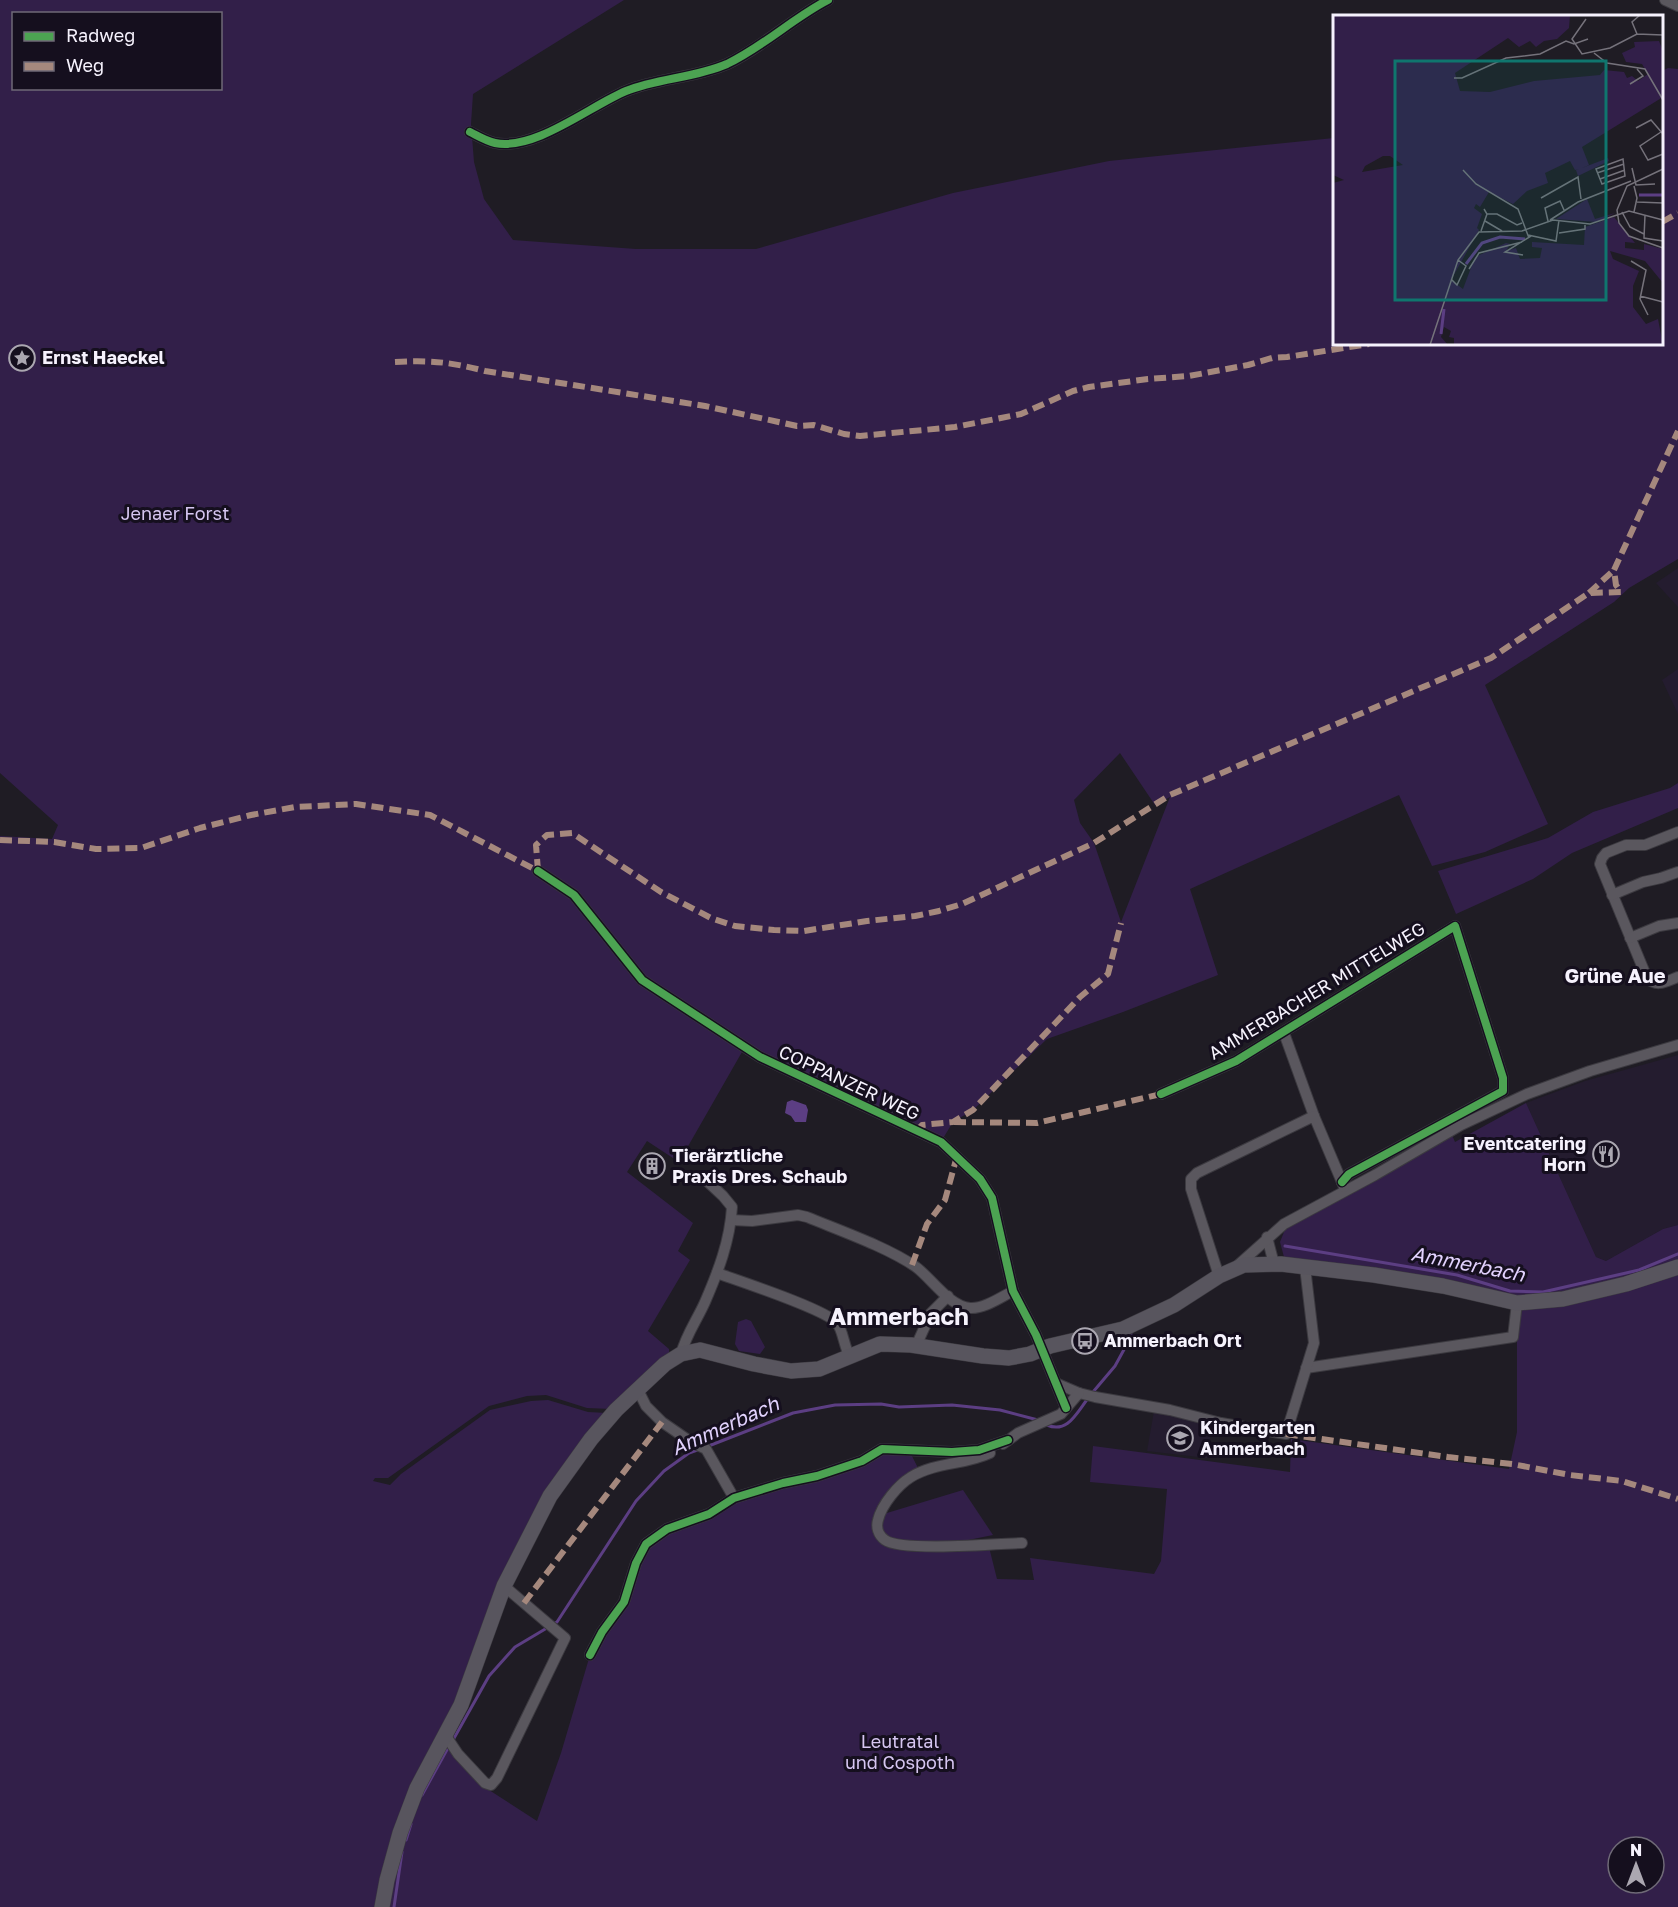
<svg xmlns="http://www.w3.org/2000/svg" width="1678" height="1907" viewBox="0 0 1678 1907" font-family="'Golos Text',sans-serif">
	<rect width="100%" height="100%" fill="#1f1c24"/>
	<g fill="#241c2f">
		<polygon points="1678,568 1678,607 1656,583"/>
		<polygon points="1678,669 1678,714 1662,680"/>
		<polygon points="1678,1055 1678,1225 1663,1229 1606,1261 1596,1257 1526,1103 1585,1081"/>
		<polygon points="1154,1411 1212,1425 1207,1458 1147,1451"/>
	</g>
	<g fill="#321f49" fill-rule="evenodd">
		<path d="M0 0H624L473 94 471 124 474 162 484 199 513 240 636 249H756L953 193 1109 161 1334 138V344H1662V71L1668 68 1678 69V559L1629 588 1614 602 1485 685 1548 824 1485 852 1432 866 1399 795 1190 889 1218 975 1123 1012 1047 1039 973 1110 953 1122 942 1140 746 1045 679 1162 647 1141 627 1172 693 1223 678 1251 690 1260 648 1331 669 1349V1353L612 1409 587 1408 546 1395 527 1396 489 1406 388 1478H375L373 1481 390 1485 401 1474 490 1410 531 1401 548 1400 588 1412 607 1413 547 1494 443 1734 378 1907H0V836L52 839 58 825 0 773ZM14 14H220V88H14ZM1120 753 1155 805 1170 797 1121 922 1094 843 1080 823 1074 800Z"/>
		<polygon points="1678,783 1678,808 1572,853 1533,879 1456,914 1438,871 1548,838 1593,812 1670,788"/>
		<polygon points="1526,1103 1596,1257 1606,1261 1663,1229 1678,1225 1678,1259 1613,1282 1516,1300 1284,1257 1280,1242 1286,1227 1452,1135 1455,1142"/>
		<path d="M1678 1274V1907H386L402 1834 446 1745 486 1788 537 1821 561 1753 590 1655 624 1602 649 1542 734 1498 883 1451 912 1456 919 1470 877 1516 963 1490 993 1535 909 1552 989 1547 997 1579 1034 1580 1030 1558 1154 1574 1161 1561 1167 1489 1090 1482 1093 1446 1290 1472 1291 1439 1509 1469 1517 1432V1322L1520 1310C1576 1304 1624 1292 1678 1274ZM1618 1847H1654V1883H1618Z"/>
		<polygon points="746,1319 751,1321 765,1347 760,1354 739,1351 735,1344 738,1322"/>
	</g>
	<polygon fill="#5c3e83" points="792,1100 806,1105 808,1110 806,1122 795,1122 791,1116 785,1113 787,1102"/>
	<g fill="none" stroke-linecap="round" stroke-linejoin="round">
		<g stroke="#5c3e83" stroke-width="3">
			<polyline points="1285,1246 1457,1275 1510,1291 1543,1292 1639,1270 1678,1254"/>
			<polyline points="1093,1392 1115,1366 1132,1335"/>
			<path d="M1047 1425C1068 1434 1077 1412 1089 1397"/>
			<polyline points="706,1447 793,1413 835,1405 881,1404 899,1407 952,1405 1000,1410 1038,1420"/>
			<polyline points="453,1740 489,1676 515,1647 557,1622 636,1501 664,1471 689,1453 700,1449"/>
			<polyline points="422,1795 449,1746"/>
			<polyline points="406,1840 411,1824"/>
			<polyline points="394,1907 402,1852"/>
		</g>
		<g stroke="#3c3a40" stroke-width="12">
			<g id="street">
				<polyline points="1665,0 1678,6"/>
				<path d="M470 132C478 136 486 141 495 143 535 151 590 106 626 91 658 78 695 78 727 64 763 47 793 18 828 0"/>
				<path d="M1678 832 1645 845H1626L1606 853 1602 858 1600 864 1647 978C1657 988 1667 981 1678 977"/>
				<polyline points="538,871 574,895 642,980 760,1057 941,1142 980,1179 992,1198 1013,1291 1036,1335 1066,1408"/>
				<polyline points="1612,895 1643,882 1661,878 1678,872"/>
				<polyline points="1630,938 1659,926 1678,923"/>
				<polyline points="1284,1033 1314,1116"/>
				<polyline points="1161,1094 1236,1061 1455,926 1503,1078 1503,1091 1349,1174 1342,1182"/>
				<path d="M731 1220 752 1221 798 1215 807 1217C841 1231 887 1247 916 1267 932 1279 949 1306 970 1308 984 1309 1001 1297 1013 1291"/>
				<polyline points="1267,1237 1274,1264"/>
				<polyline points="1237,1266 1284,1224 1375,1175 1461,1125 1527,1094 1590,1071 1678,1045"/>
				<path d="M717 1273C739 1281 825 1309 837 1323 843 1330 844 1347 850 1357"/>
				<polyline points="1219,1276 1191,1189 1191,1179 1197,1173 1314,1116 1344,1187"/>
				<polyline points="916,1346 931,1313 948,1296"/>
				<path d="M681 1354C686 1335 697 1320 705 1302 718 1272 730 1241 732 1207L723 1196 707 1181"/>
				<polyline points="1306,1368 1513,1337 1517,1303"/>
				<polyline points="1058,1384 1079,1393 1095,1397 1170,1410 1221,1423 1286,1434 1314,1343 1305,1267"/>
				<polyline points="638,1390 646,1406 662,1422 691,1442 706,1449 734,1498"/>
				<polyline points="1003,1444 1018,1433 1061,1414 1079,1393"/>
				<path d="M990 1453C965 1465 935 1462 911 1477 898 1485 882 1504 878 1520 876 1527 878 1535 885 1540 901 1552 998 1544 1022 1543"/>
				<polyline points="590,1655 602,1632 624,1602 636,1563 646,1544 667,1529 709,1514 734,1498 783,1483 817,1476 862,1461 882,1449 952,1452 979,1450 1008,1440"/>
				<polyline points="446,1736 458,1754 485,1783 491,1785 497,1778 565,1638 504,1586"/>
			</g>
		</g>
		<g stroke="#3c3a40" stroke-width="16">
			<polyline id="secondary" points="382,1907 387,1880 400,1833 417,1788 461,1705 504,1586 550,1496 591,1439 616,1410 665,1364 681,1354 700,1350 754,1364 791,1371 819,1369 880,1344 911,1345 983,1356 1009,1358 1030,1354 1050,1346 1123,1329 1174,1305 1219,1276 1244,1265 1281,1264 1374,1275 1443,1286 1517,1303 1563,1299 1626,1284 1678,1267"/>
		</g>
		<use href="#street" stroke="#5a575e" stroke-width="10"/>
		<use href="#secondary" stroke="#58555e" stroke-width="15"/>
		<g stroke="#a5887d" stroke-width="6" stroke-dasharray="12 6" stroke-linecap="butt">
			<polyline points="1662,222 1678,213"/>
			<path d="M395 362C431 360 450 362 485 371L705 406 797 426 814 425 844 434 860 436 955 427 1021 414 1073 391 1089 387 1148 379 1189 376 1248 365 1272 358 1287 357 1369 344"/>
			<polyline points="1589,593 1614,570"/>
			<polyline points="0,840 54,842 96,849 141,848 200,828 251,815 295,807 356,804 430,815 538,871"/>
			<polyline points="538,871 536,845 547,835 572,833 661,892 711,918 735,926 774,930 804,931 867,921 915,916 939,911 962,904 1094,843 1170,795 1491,658 1589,593 1621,592 1616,585 1614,570 1678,431"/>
			<polyline points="954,1122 1037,1123 1161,1094"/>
			<polyline points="916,1131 922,1125 953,1122 973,1110 1080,997 1108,974 1121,923"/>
			<polyline points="912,1265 927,1224 945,1200 957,1156"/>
			<polyline points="1286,1434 1448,1457 1512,1464 1570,1475 1622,1481 1678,1499"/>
			<polyline points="524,1603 662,1422"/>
		</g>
		<g stroke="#150f1e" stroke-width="11">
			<g id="cycleway">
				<path d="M470 132C478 136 486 141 495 143 535 151 590 106 626 91 658 78 695 78 727 64 763 47 793 18 828 0"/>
				<polyline points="538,871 574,895 642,980 760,1057 941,1142 980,1179 992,1198 1013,1291 1036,1335 1066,1408"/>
				<polyline points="1161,1094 1236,1061 1455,926 1503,1078 1503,1091 1349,1174 1342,1182"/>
				<polyline points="590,1655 602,1632 624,1602 636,1563 646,1544 667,1529 709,1514 734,1498 783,1483 817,1476 862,1461 882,1449 952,1452 979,1450 1008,1440"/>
			</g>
		</g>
		<use href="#cycleway" stroke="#4ca352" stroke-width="8"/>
	</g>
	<defs>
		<g id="sight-ring" transform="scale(1.35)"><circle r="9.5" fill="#150f1e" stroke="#aba7b1" stroke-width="1.5"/><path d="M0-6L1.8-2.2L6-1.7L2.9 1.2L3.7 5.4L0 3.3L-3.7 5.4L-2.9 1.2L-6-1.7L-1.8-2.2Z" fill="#aba7b1"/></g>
		<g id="restaurant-ring" transform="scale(1.35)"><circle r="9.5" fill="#150f1e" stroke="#aba7b1" stroke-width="1.5"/><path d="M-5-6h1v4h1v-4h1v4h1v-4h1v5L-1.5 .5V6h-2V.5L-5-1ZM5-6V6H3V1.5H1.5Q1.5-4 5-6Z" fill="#aba7b1"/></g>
		<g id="building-ring" transform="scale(1.35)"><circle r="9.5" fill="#150f1e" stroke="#aba7b1" stroke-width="1.5"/><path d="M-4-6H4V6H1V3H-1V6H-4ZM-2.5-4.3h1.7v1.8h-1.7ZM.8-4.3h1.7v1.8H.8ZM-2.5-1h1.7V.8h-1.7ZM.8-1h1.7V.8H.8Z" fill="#aba7b1"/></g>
		<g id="bus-ring" transform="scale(1.35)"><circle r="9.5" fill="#150f1e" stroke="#aba7b1" stroke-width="1.5"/><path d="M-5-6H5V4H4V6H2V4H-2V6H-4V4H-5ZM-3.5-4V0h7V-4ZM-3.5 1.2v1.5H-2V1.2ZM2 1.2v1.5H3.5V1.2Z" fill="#aba7b1"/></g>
		<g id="school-ring" transform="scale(1.35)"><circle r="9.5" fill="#150f1e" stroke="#aba7b1" stroke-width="1.5"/><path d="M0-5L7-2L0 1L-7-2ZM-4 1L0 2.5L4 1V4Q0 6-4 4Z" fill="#aba7b1"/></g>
	</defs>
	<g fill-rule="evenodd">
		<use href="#sight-ring" x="22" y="358"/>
		<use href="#restaurant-ring" x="1606" y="1154"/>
		<use href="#building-ring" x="652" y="1166"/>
		<use href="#bus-ring" x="1085" y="1341"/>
		<use href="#school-ring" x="1180" y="1438"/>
	</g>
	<g text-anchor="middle" stroke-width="6" stroke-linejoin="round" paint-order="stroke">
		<g font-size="18" font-weight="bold" fill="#f6f2fd" stroke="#150f1e" text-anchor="start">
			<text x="42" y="364">Ernst Haeckel</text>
			<text x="1586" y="1150" text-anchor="end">Eventcatering<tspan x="1586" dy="21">Horn</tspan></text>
			<text x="672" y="1162">Tierärztliche<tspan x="672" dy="21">Praxis Dres. Schaub</tspan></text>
			<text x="1104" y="1347">Ammerbach Ort</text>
			<text x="1200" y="1434">Kindergarten<tspan x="1200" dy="21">Ammerbach</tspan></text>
		</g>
		<g font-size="18" fill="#d6c6f1" stroke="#150f1e">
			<text x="175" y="520">Jenaer Forst</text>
			<text x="900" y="1748">Leutratal<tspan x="900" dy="21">und Cospoth</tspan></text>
		</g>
		<g font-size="18" fill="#f6f2fd" stroke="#150f1e">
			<text transform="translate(1317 991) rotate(-31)" y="6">AMMERBACHER MITTELWEG</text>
			<text transform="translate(849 1083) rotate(25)" y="6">COPPANZER WEG</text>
		</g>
		<g font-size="20" font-weight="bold" fill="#f6f2fd" stroke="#150f1e">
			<text x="1615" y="983">Grüne Aue</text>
		</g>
		<g font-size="20" font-style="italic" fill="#e2d2fe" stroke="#150f1e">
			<text transform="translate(1468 1264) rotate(11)" y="7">Ammerbach</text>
			<text transform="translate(725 1426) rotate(-24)" y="7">Ammerbach</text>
		</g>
		<g font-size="24" font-weight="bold" fill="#f6f2fd" stroke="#150f1e">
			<text x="899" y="1325">Ammerbach</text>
		</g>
	</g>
	<g transform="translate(1333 15)">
		<rect width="330" height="330" fill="#1f1c24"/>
		<path d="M0 0H237L236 13 224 24 211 26 203 32 197 26 186 32 175 23 122 58 127 76 157 77 201 66 267 60 271 55 291 57 294 63 299 61 305 66 315 59 309 49 293 47 289 38 302 32 301 27 326 26 330 36V82L249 132 256 150 249 153 275 143 276 146 245 161 243 155 246 154 242 155 237 146 212 158 215 168 194 176 180 189 156 177 147 192 143 189 141 193 149 199 144 213 146 215 118 265 130 274 142 242 173 228 177 229 173 236 183 233 187 244 207 243 209 233 199 232V227L251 230 252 212 281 202 302 228 292 227V233L311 235V229L330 234V268L312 246 277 236 280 244 306 256 300 271V292L313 309 325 304 330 330H121V323L116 322 118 316 111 312 108 322 115 330H0V168L11 165 0 160ZM50 141H57L70 150 29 157 32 151ZM254 184 262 204 282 198 264 207 223 204Z" fill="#321f49" fill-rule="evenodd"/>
		<path fill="none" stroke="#5c3e83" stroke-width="3" d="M306 180H330M133 249 149 228 167 222 192 224M108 319 111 294"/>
		<path fill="none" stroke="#75727b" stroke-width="1.5" d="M253 4 239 24 249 39 277 33 304 19 330 20M304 19 299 7 307 0M261 38 274 48 312 54 330 85M121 63H129L173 43 207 39 233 26 241 29 255 24M297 69 310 61 304 54M303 113 318 105 330 119M328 117 307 131 315 145 330 139M290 144 292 161 269 169 263 154ZM299 153 303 170 322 169M330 154 294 171 284 195 286 208 296 221 330 233M130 155 143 169 185 194 196 223M264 158 291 149M267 164 292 155M208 183 245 162 248 184M304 187 330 188M289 197 297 212 311 219M301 197 304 183 301 171M154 199H164L184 210 189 208M284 200 296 196 330 205M312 200 311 223 330 226M217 205 245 187 298 166M152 206 169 216M215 206 212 193 227 186 231 195M148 216 154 199 151 194M226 218 252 214V210M195 220 223 226 226 205M190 240 172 237 198 221M298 246 313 255 307 284 315 300M136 254 146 238 189 227M118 264 124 270 133 251 125 245M307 281 330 287M97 330 125 245 146 217 189 216 220 205 257 209 284 200"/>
		<path fill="#0f766e" fill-opacity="0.15" stroke="#0f766e" stroke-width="3" d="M62 46H273V285H62Z"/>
		<rect width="330" height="330" fill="none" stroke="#f6f2fd" stroke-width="3"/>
	</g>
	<rect x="12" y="12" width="210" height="78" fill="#150f1e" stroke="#6f6a77" stroke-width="1.5"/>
	<rect x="24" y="32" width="30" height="9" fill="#4ca352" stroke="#6f6a77" stroke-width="1.5"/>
	<text x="66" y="42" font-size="18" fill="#f6f2fd">Radweg</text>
	<rect x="24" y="62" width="30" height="9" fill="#a5887d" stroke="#6f6a77" stroke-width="1.5"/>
	<text x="66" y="72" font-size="18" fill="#f6f2fd">Weg</text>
	<g transform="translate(1636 1865)"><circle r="28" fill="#150f1e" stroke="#6f6a77" stroke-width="1.5"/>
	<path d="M0-4.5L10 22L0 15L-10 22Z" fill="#aba7b1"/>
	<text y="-9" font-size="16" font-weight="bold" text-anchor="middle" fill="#f6f2fd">N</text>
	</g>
</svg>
